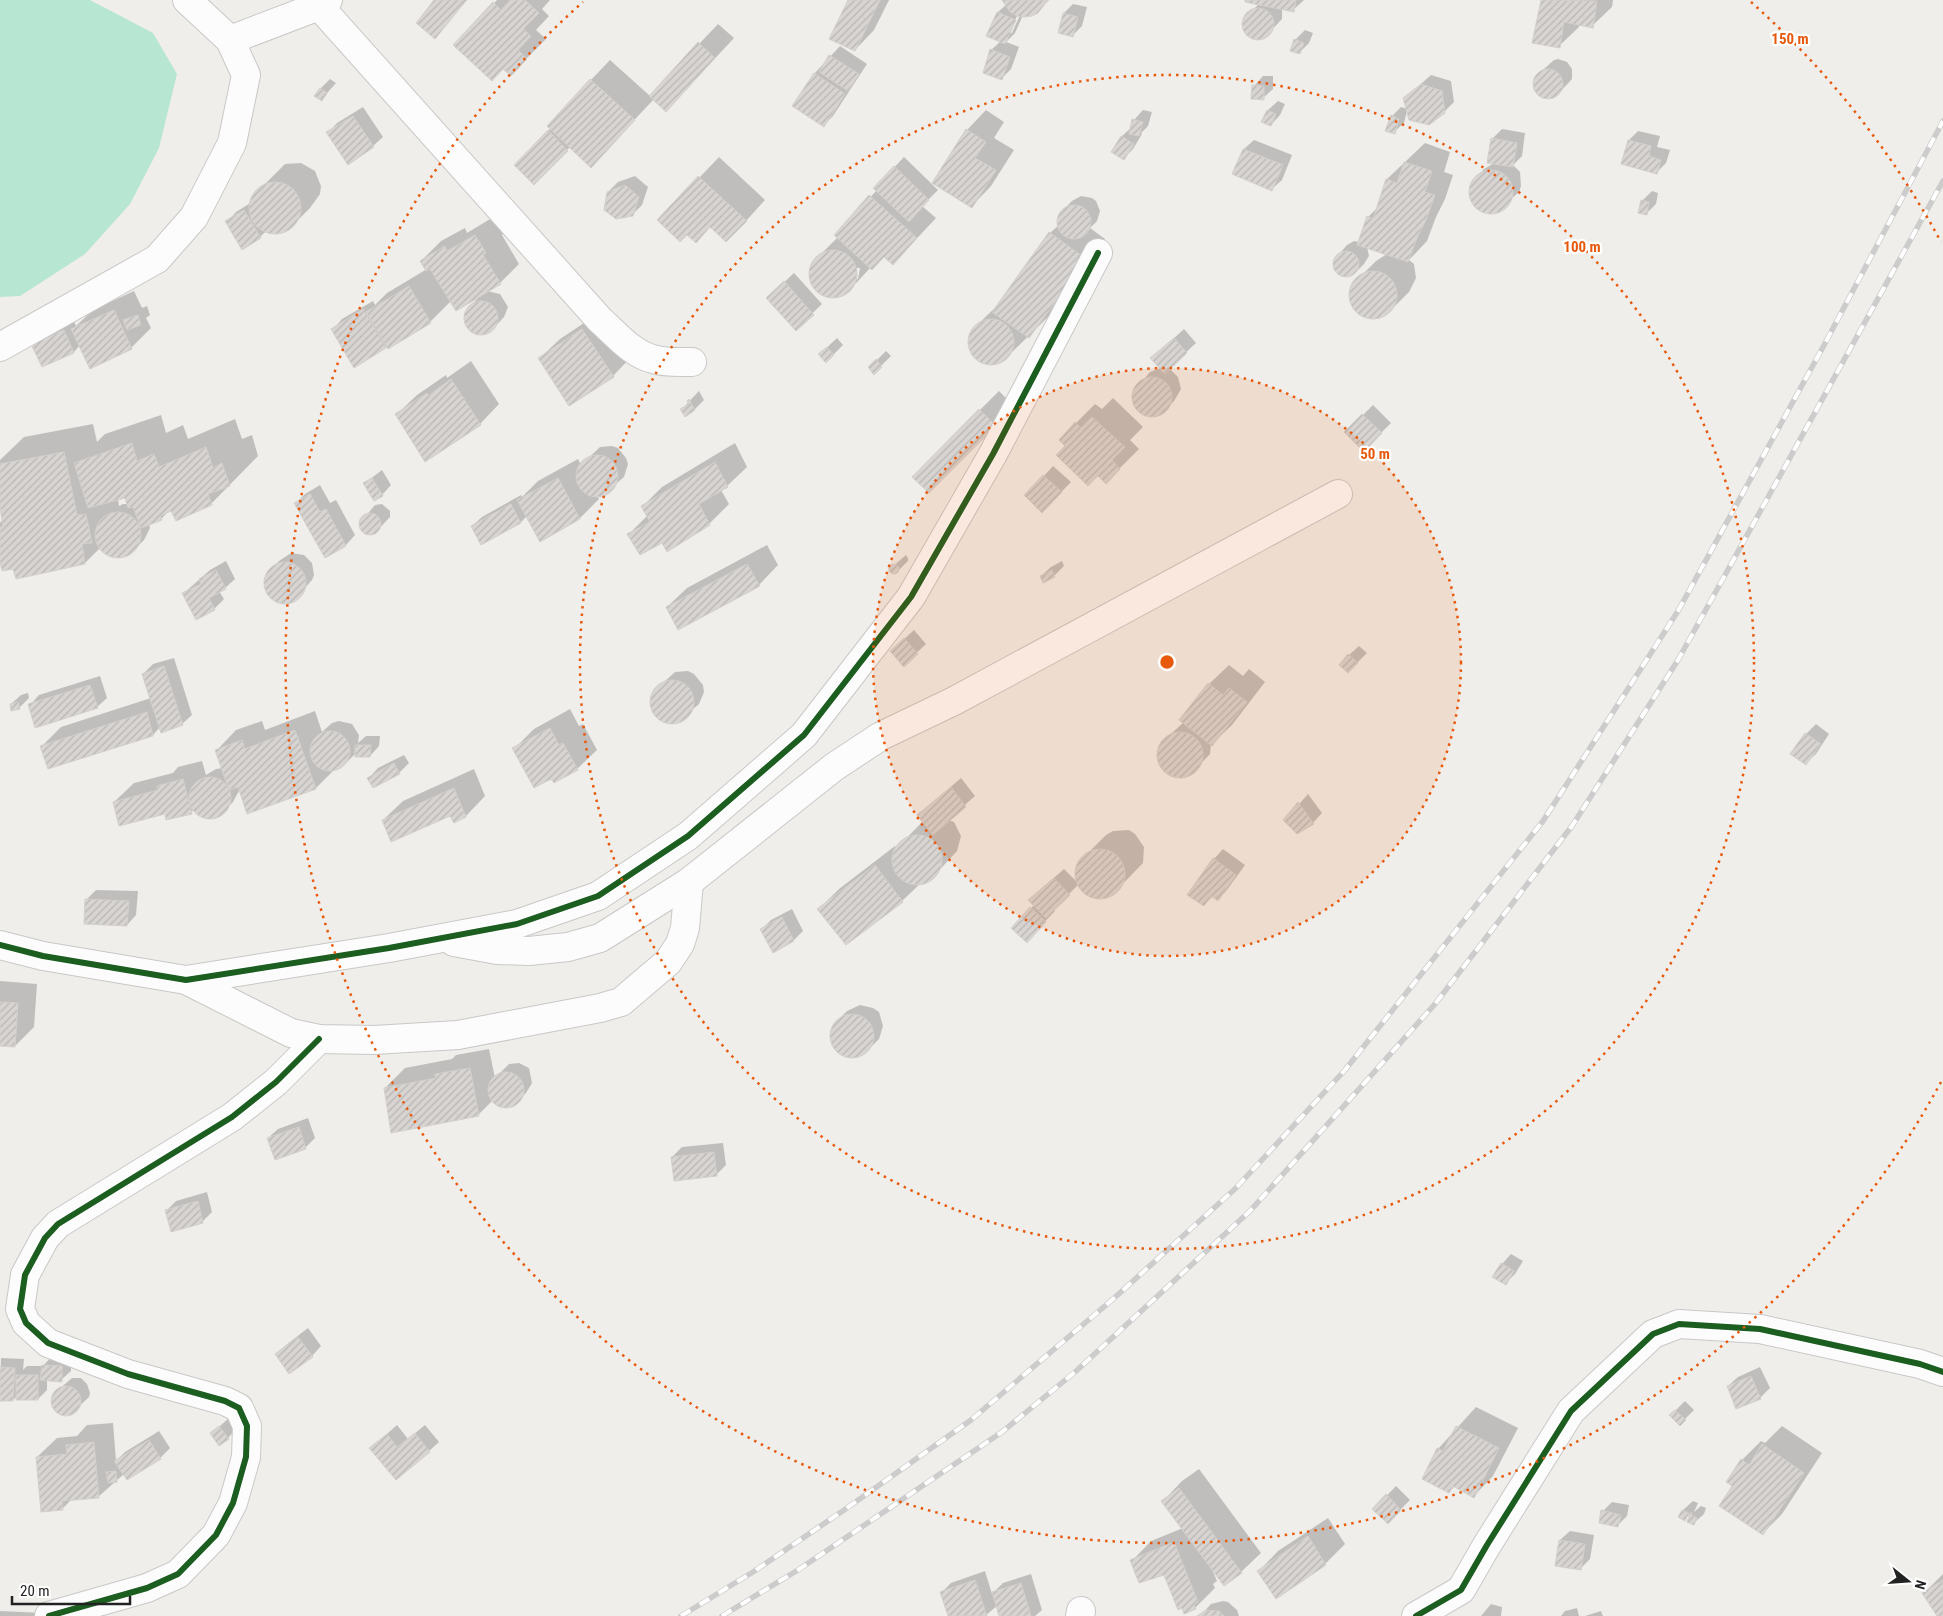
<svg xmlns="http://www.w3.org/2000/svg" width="1943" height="1616" viewBox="0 0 1943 1616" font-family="'Roboto Condensed',sans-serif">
	<defs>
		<pattern id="building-hatch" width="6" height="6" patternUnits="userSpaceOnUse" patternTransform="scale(1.25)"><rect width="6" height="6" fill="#d7d4d2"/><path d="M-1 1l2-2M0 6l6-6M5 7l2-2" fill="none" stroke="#b8b6b4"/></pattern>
	</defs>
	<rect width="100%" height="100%" fill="#f0eeeb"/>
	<polygon fill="#b7e6d2" points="0,0 90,0 153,33 177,74 159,148 130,204 85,254 20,296 0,297"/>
	<g fill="#0003" fill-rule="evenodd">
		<polygon points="436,0 467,0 435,37"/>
		<polygon points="497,0 550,0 542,9 549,16 536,30 546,39 511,74 503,68 455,45"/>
		<polygon points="849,0 889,0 874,30 855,50"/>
		<path d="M1004 0H1049L1037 12 1023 15 1015 33 1006 42 1019 47 1011 69 1002 78 991 50 1001 41 988 35 998 12 1006 5ZM1018 14 1020 15 1012 33H1009Z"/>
		<polygon points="1247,0 1304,0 1293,10 1282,8 1282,19 1265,37 1256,39 1252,37 1245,31 1244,22 1245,17 1259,4"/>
		<polygon points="1543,0 1613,0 1612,7 1592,26 1580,24 1579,27 1559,46 1534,42"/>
		<polygon points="1073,4 1087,7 1082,26 1073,35 1064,13"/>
		<polygon points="718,24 734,38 666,111 654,99 591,166 570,147 534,184 516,165 551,128 591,80 610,60 650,96"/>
		<polygon points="1305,30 1313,33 1309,43 1300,52 1295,40"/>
		<polygon points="840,46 867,64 833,116 823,126 814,74"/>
		<polygon points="1558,59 1567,62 1572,69 1572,79 1559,93 1551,98 1541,97 1535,89 1534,80 1536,76 1554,60"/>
		<polygon points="1431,75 1451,81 1454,102 1444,112 1407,111 1404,123 1394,132 1392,116 1401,107 1407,109 1404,99"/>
		<polygon points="1263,76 1273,76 1273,89 1263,98 1254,86"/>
		<polygon points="330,79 336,83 321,100 321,88"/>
		<polygon points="1278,101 1285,104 1280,115 1271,125 1263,122 1268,110"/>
		<polygon points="363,107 383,137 373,146 348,163 328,133 337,123"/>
		<polygon points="986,110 1004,122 994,138 1014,150 991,186 972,206 967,130"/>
		<polygon points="1143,110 1152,112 1148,126 1141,133 1142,134 1133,149 1124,158 1113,151 1122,136 1132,127 1134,120"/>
		<polygon points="1502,129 1525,133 1522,156 1513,165 1520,172 1521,186 1519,192 1498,211 1484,212 1478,209 1471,198 1471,184 1484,169 1494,163 1492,139"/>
		<polygon points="1638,131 1660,136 1657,147 1670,150 1666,163 1656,173 1629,140"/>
		<polygon points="1254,140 1292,155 1282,180 1272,189 1234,174 1244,149"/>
		<polygon points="1425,143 1450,152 1444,172 1453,175 1445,199 1436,217 1427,241 1409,260 1414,264 1416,278 1409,292 1389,312 1375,318 1361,314 1355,310 1351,296 1352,288 1356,281 1376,261 1387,254 1367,247 1369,256 1364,264 1354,274 1347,276 1339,274 1334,267 1335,259 1347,245 1354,241 1359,242 1368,217 1379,206 1387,179"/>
		<polygon points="719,157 765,200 746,221 711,226 687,233 659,220"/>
		<path d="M904 157 938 190 922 206 936 218 893 264 885 256 871 267 846 294 839 297 823 295 816 291 812 284 811 269 819 256 838 237 835 235 877 190 875 188ZM857 268H860L858 279H856Z"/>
		<polygon points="301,163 315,171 321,186 320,194 310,208 290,228 282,232 274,233 267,230 260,237 227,222 236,212 252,202 253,196 285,164"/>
		<polygon points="635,176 648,187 642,205 633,214 608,192 618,182"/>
		<polygon points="1652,191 1658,193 1656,204 1646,214 1642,201"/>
		<polygon points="1081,196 1092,198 1096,201 1100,211 1097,221 1090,228 1105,239 1048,317 1006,358 993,365 979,361 970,350 970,334 974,328 1000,303 1050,233 1059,225 1058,220 1062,211 1072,201"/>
		<polygon points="495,216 504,232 502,235 519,264 500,283 487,291 500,294 508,307 504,317 491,331 480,335 475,334 466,326 464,315 471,305 480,296 451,301 430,322 385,347 333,329 342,319 373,301 375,305 387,293 427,269 421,261 441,241 465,228 467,233"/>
		<polygon points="794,273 822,304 796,329 777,289"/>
		<polygon points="134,291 142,308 147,306 150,315 146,318 151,328 131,348 80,345 74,352 33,345 42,335 74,321 76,326 93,310"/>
		<polygon points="602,311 632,356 613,376 540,358 560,339"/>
		<polygon points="1184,329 1196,343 1169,368 1178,377 1181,389 1174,401 1164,411 1153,415 1142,412 1134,403 1133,392 1150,372 1161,368 1162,349"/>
		<polygon points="837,338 843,345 826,362 820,354"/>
		<polygon points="886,351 891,356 874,373 870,367"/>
		<polygon points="471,361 499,404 480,424 397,414 417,395 446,375 447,378"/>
		<polygon points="699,391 704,400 695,409 685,415 682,409"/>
		<polygon points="999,391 1014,406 929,491 914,476"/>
		<polygon points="1113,398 1143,427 1130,440 1139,449 1106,482 1067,445 1076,423 1095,404 1102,409"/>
		<polygon points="1373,405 1391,423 1364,450 1346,432"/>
		<path d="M161 415 166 433 183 425 188 439 235 419 242 439 252 435 258 456 211 504 170 510 161 519 149 523 150 528 144 540 134 550 121 556H114L101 547 85 563 14 567 0 556V523L3 519 0 500V460L24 437 93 424 97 442 105 434ZM126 496 128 504H123L119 506 118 498Z"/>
		<polygon points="735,443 747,467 727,486 721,490 729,504 709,524 667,550 662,541 629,534 648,515 642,507 662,487"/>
		<polygon points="612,446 618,448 626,458 628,464 624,477 603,495 597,495 599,499 580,518 541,540 527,516 521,522 482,543 472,526 482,517 521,495 522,497 538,481 578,459 581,465 600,447"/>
		<polygon points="1053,466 1071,482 1042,512 1044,476"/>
		<polygon points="382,470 391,485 382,495 365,483"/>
		<polygon points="320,485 330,503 336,500 355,535 346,545 325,556 296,503 305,494"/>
		<polygon points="382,504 390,511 390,517 375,533 366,534 361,530 360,523 375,505"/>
		<polygon points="767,545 778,565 759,585 667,607 687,588"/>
		<polygon points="291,553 304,555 312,563 314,575 312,580 294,600 282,602 270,596 267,590 266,577 269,571 279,561"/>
		<polygon points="906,555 908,558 908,561 898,571 893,572 891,568"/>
		<polygon points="226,561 235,579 225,588 219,591 224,599 214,609 184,593 210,570"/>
		<polygon points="1062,561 1064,566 1054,576 1041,576 1051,567"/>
		<polygon points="914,630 926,644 904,665 901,642"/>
		<polygon points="1359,646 1367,653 1348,672 1349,655"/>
		<polygon points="174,658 192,715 182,724 160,727 153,735 49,767 42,746 61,727 151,698 143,674 153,664"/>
		<polygon points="1229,665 1243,676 1249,669 1265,682 1232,725 1212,744 1211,743 1210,754 1190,775 1183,777 1169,774 1159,763 1157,756 1162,742 1184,722 1209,684"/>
		<polygon points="688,671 694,674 703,685 704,692 699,704 678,722 670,723 663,721 653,712 652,705 654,691 675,672"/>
		<polygon points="100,676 107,698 97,707 30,705 39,695"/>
		<polygon points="28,693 29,698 19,708 11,704 21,695"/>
		<polygon points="570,709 579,726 583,724 597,750 577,769 514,749 534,729"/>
		<polygon points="315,711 322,732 332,723 339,721 352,724 359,735 358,743 366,736 380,736 379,746 370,756 356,753 345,764 335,769 316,788 248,812 240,789 233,802 223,812 212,818 199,814 194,810 191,812 166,813 114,802 134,783 173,773 178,767 202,761 206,775 216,769 223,768 217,750 236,730 262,721 265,730"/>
		<polygon points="1816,724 1829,734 1816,754 1806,763 1806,734"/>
		<polygon points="404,755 409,763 399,773 369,778 378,768"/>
		<polygon points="474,769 485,796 466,816 454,821 451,814 383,820 403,801"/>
		<polygon points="961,778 975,796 948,820 954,822 961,836 957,851 932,878 922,882 902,901 847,943 819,909 839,889 895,846 897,848 923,821 918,815"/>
		<polygon points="1308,794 1322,813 1313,823 1285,820"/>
		<polygon points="1129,830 1135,834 1144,847 1143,863 1112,895 1105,897 1089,895 1079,884 1053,910 1055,911 1036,931 1013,928 1035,904 1040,890 1064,869 1079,884 1077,868 1086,855 1106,835 1113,831"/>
		<polygon points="1223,849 1245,865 1227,890 1218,900 1213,896 1204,905 1214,859"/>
		<polygon points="96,890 138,891 136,915 127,925 87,899"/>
		<polygon points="792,909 803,931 794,940 762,929 771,920"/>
		<polygon points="0,981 37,984 34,1027 15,1046 0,1045"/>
		<polygon points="860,1005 873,1008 879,1012 883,1026 879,1039 869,1049 857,1057 851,1058 838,1053 831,1041 831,1034 837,1021 847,1011"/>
		<polygon points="489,1049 495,1078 509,1064 519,1063 529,1068 532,1083 526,1093 516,1103 505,1106 500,1106 493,1100 478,1115 385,1088 405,1068 452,1059 456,1055"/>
		<polygon points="308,1118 315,1138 305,1148 268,1138 278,1129"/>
		<polygon points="723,1143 726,1165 716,1175 672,1157 682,1147"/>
		<polygon points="207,1192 212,1212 203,1221 172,1230 166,1211 176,1201"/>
		<polygon points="1511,1254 1523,1261 1515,1274 1505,1284 1502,1264"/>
		<polygon points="308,1328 321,1346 312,1356 276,1354 286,1345"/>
		<polygon points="52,1356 71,1357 71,1371 61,1380 47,1379 47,1390 38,1399 18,1395 13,1400 0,1399 1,1358 24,1359 23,1370 27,1366 43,1366"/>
		<polygon points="1760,1367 1770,1388 1760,1398 1728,1386 1738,1377"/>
		<polygon points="72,1378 81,1378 87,1384 90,1393 89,1397 72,1413 68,1415 59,1413 54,1407 53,1398 58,1390"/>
		<polygon points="1685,1401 1694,1410 1680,1424 1671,1415"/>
		<polygon points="1476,1407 1518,1428 1493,1476 1474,1496 1455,1486 1449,1492 1424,1478 1438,1449"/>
		<polygon points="229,1418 237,1428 228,1438 211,1434"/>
		<polygon points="113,1423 116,1461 125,1452 159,1431 170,1448 160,1458 127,1479 124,1474 98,1497 72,1499 63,1508 37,1457 57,1438 77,1436 87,1425"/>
		<polygon points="397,1425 408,1439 425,1425 439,1442 429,1451 371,1448"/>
		<polygon points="1782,1426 1822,1453 1782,1514 1763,1533 1734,1486 1742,1460 1761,1441 1765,1443"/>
		<polygon points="1199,1469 1261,1553 1241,1572 1211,1567 1217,1581 1213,1584 1215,1588 1195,1608 1164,1573 1132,1561 1151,1541 1183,1528 1163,1501 1182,1481"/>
		<polygon points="1396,1486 1410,1500 1388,1522 1374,1509"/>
		<polygon points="1693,1501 1698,1503 1694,1512 1701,1506 1706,1508 1704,1514 1694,1523 1689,1521 1692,1512 1685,1519 1680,1517 1683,1510"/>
		<polygon points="1612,1502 1629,1505 1627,1516 1618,1525 1603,1511"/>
		<polygon points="1328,1518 1345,1544 1325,1564 1276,1597 1259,1571 1278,1551"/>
		<polygon points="1570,1531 1594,1535 1590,1559 1580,1569 1560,1540"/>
		<polygon points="985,1571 992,1594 1003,1583 1031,1574 1042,1610 1035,1616 1001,1616 998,1605 985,1616 949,1616 941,1593 951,1583"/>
		<polygon points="1943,1574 1943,1616 1938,1616 1924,1593"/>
		<polygon points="1223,1601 1228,1602 1237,1610 1239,1616 1200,1616 1211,1604"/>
		<polygon points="1491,1604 1502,1607 1501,1616 1481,1616"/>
		<polygon points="1577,1608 1579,1616 1561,1616 1565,1611"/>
		<polygon points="0,1611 44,1613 43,1616 0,1616"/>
		<polygon points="1601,1611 1603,1616 1585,1616"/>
	</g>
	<g fill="url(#building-hatch)" stroke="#d3d0cc">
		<polygon points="434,0 463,0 465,2 435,39 416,23"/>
		<polygon points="510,0 525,0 539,13 523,29 531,36 518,50 527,59 511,76 503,69 492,81 453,45 493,2 501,10"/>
		<polygon points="848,0 880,0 855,51 829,39"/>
		<polygon points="1002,0 1048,0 1038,13 1032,16 1024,17 1017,16 1010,12"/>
		<polygon points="1245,0 1296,0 1294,12 1245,2"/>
		<polygon points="1541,0 1597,1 1593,28 1564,22 1560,48 1532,43"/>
		<circle cx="1258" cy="24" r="16"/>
		<polygon points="997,12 1016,20 1005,44 986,36"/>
		<polygon points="1063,13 1078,17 1073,37 1058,33"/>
		<polygon points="1294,39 1304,43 1300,54 1290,51"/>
		<polygon points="698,42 715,58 666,112 649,96"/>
		<polygon points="990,49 1010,57 1002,80 983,73"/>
		<polygon points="829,55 859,74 848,91 819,72"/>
		<circle cx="1548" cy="84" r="15"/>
		<polygon points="814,73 845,94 824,127 792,106"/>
		<polygon points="590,79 635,120 591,168 547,126"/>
		<polygon points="1421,84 1442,91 1445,113 1429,125 1409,120 1403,98"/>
		<polygon points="1252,85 1264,86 1264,100 1251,99"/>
		<polygon points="320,88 327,93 322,101 314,96"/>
		<polygon points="1267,110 1276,114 1271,126 1261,122"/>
		<polygon points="1391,115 1399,119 1395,134 1385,131"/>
		<polygon points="353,116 374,147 348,165 326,132"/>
		<polygon points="1132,119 1143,122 1139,136 1129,134"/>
		<polygon points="966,129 986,142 975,158 996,170 972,208 932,183"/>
		<polygon points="548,130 568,151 534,185 514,165"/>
		<polygon points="1121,136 1134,144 1124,160 1111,152"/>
		<polygon points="1491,138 1517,143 1513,167 1487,163"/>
		<polygon points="1628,140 1651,146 1649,156 1661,160 1657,174 1621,164"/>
		<polygon points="1243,149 1283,165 1272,191 1232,174"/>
		<polygon points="1404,162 1432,171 1425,192 1435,195 1426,220 1417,238 1408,262 1357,245 1367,216 1373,219 1386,179 1397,183"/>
		<polygon points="894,166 929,200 909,222 873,188"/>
		<circle cx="1491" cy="192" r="22"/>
		<polygon points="698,176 747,221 726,242 710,227 696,243 687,235 680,242 657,220"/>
		<circle cx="275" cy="208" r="26"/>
		<polygon points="625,185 639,197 633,216 616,219 604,210 607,192"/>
		<polygon points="869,195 917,238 893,265 884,257 872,270 834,235"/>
		<polygon points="1641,200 1649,202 1647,215 1638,213"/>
		<circle cx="1074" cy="222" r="17"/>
		<polygon points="244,210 261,238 242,250 225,221"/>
		<polygon points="1049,232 1086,259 1029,338 992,312"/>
		<polygon points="475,235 486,253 483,255 501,284 456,311 430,269 426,271 420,261 445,246 447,251"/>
		<circle cx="833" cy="274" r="24"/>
		<circle cx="1346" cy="264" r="13"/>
		<circle cx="1373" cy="295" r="24"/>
		<polygon points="784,281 814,315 796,331 766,298"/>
		<polygon points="409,286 431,323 388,349 366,312"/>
		<circle cx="481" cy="318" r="17"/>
		<polygon points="363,309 386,348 354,368 331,329"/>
		<polygon points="114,310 132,349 90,369 71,329"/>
		<polygon points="138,315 141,325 127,330 123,320"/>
		<circle cx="991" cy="342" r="23"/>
		<polygon points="582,329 614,377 569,406 538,358"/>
		<polygon points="64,330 74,353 42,367 31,344"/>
		<polygon points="1174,338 1187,353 1165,374 1150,358"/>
		<polygon points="827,347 834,355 826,363 818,354"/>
		<polygon points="876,359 882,367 874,375 868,367"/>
		<circle cx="1152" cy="397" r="20"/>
		<polygon points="451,379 481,425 425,462 395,414 427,393 428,396"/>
		<polygon points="689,399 695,410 685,417 680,409 689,404 687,401"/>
		<polygon points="979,409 996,426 929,493 912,477"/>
		<polygon points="1362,414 1382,433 1364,452 1344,432"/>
		<polygon points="1092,417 1125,447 1112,460 1120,469 1106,484 1098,476 1088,486 1056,455 1065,446 1059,440 1075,422 1081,428"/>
		<polygon points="132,443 137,461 154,454 159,467 206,447 213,468 222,463 230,486 208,494 212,505 176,521 171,511 160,516 162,520 141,528 133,507 128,508 125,498 88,508 74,463"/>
		<polygon points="64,452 77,515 86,514 92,543 82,544 85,564 16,579 13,569 2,571 0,562 0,527 3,526 0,508 0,464"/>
		<circle cx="597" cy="476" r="21"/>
		<polygon points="715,462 728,487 699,504 710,525 667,552 662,543 640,555 627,534 650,522 641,506"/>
		<polygon points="1043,475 1062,492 1042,513 1024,495"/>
		<polygon points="372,478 383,496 374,501 363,483"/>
		<polygon points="558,478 580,519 540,542 517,500"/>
		<polygon points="310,494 320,512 326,509 346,546 325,558 294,503"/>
		<polygon points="511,504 521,523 481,545 471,526"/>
		<circle cx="118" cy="535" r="23"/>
		<circle cx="370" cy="524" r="11"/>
		<circle cx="285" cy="583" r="21"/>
		<circle cx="894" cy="569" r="5"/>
		<polygon points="747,564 760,586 678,630 666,607"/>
		<polygon points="216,570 226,589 209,598 215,610 196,620 182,593 201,584 199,579"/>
		<polygon points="1052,570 1055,577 1043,583 1040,576"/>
		<polygon points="904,638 918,654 904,667 890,651"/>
		<polygon points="1348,654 1358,663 1348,673 1339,665"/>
		<polygon points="164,666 183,725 161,733 142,674"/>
		<circle cx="672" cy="702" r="22"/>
		<polygon points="1208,683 1223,695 1229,688 1247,702 1212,746 1179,720"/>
		<polygon points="90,685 98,708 35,728 28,704"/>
		<polygon points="18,702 20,709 11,711 10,704"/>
		<polygon points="147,712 153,736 48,769 40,746"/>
		<polygon points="550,728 559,745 563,743 578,770 554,783 551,779 534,788 512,748"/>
		<polygon points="295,730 316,789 247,814 238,787 229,790 215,750 242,740 245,749"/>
		<circle cx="330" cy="751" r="20"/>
		<circle cx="1180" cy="755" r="23"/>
		<polygon points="1805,733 1821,744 1806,765 1790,754"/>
		<polygon points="355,745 371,745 370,757 355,757"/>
		<polygon points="394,763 400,774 373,788 367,778"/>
		<circle cx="210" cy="798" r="21"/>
		<polygon points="183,779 192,814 166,820 165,814 119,826 113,802 158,790 157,786"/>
		<polygon points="951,787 966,807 933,835 917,815"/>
		<polygon points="454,788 466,817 454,823 450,816 391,842 382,820"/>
		<polygon points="1298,802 1314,824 1297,834 1283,820"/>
		<circle cx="917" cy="860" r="25"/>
		<circle cx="1100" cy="874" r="25"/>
		<polygon points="1213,858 1236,875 1218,901 1211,896 1204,906 1187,895"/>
		<polygon points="875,865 903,902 846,945 817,909"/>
		<polygon points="1054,878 1070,895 1046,918 1028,900"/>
		<polygon points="85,899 129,901 127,926 84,924"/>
		<polygon points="1030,907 1046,922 1027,943 1011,928"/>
		<polygon points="782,917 794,941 773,953 760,929"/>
		<polygon points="0,1002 18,1003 15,1047 0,1046"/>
		<circle cx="852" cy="1036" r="22"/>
		<polygon points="470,1068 479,1116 391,1133 384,1088 436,1078 435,1074"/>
		<circle cx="506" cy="1090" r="18"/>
		<polygon points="299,1127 306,1149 275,1160 267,1138"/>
		<polygon points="714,1152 717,1176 674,1181 671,1157"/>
		<polygon points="198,1201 203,1223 171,1232 165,1210"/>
		<polygon points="1501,1263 1514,1271 1506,1285 1492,1277"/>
		<polygon points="298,1337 313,1357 289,1374 275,1354"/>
		<polygon points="42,1365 62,1366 62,1382 40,1380"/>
		<polygon points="0,1367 15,1368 13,1401 0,1401"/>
		<rect x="16" y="1375" width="22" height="25"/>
		<polygon points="1751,1376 1761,1399 1736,1409 1727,1386"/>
		<circle cx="66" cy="1401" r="15"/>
		<polygon points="1675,1410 1686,1420 1680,1426 1669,1415"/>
		<polygon points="219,1426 229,1439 219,1446 210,1433"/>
		<polygon points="1456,1426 1499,1448 1474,1498 1453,1486 1449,1493 1422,1479 1437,1448 1443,1451"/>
		<polygon points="415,1433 430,1452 396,1480 369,1448 387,1434 397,1447"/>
		<polygon points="149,1440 161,1459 127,1480 114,1461"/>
		<polygon points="94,1442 99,1498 62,1501 63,1510 41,1512 36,1457 67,1454 66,1445"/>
		<polygon points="1762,1444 1804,1473 1763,1535 1719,1506 1732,1486 1726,1482 1741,1459 1749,1465"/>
		<polygon points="116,1471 117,1482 108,1483 106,1472"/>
		<polygon points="1179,1488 1242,1573 1224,1586 1161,1501"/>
		<polygon points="1386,1494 1401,1510 1388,1524 1372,1509"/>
		<polygon points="1601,1510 1621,1515 1618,1527 1599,1523"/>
		<polygon points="1682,1510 1689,1513 1685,1521 1678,1517"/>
		<polygon points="1690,1514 1697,1518 1694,1525 1687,1522"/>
		<polygon points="1308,1536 1326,1565 1276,1599 1257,1571"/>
		<polygon points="1559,1540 1585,1544 1581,1570 1555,1566"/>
		<polygon points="1174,1542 1198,1602 1194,1604 1196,1609 1184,1614 1182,1608 1178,1610 1164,1575 1139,1583 1130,1560"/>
		<polygon points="975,1580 987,1616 948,1616 940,1592"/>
		<polygon points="1943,1580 1943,1616 1937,1616 1922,1593"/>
		<polygon points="1021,1583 1031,1616 999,1616 992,1592"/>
		<polygon points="1206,1610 1219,1611 1224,1616 1197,1616"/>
	</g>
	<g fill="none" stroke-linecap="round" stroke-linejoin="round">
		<g stroke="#c9c8c7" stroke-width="30">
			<g id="street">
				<path d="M319 6 600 320C616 334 632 354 653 359 665 363 680 362 692 362"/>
				<polyline points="230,40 319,6 328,0"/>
				<polyline points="0,347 157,259 194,217 232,143 246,75 230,40 187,0"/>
				<polyline points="454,942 497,950 529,951 568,947 600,938 689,882 834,767 881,736 954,701 1338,494"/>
				<polyline points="0,945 43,956 186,980 389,948 517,924 598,896 688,836 804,735 911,597 993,454 1098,253"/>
				<polyline points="186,980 291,1033 319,1039 374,1040 458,1035 600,1008 621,1002 668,962 680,944 685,928 689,882"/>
				<polyline points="49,1616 147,1588 178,1574 216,1535 233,1503 246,1457 247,1426 239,1408 225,1401 128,1374 48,1343 26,1323 20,1309 25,1275 45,1238 58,1224 232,1117 276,1082 319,1039"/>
				<polyline points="1080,1616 1081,1611"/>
				<polyline points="1416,1616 1461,1590 1487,1545 1571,1411 1653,1334 1679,1324 1760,1329 1920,1364 1943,1372"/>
			</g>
		</g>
		<use href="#street" stroke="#fdfcfc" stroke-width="28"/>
		<g stroke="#ccc" stroke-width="5.5">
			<g id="rail">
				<polyline points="681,1616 753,1572 847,1508 971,1420 1112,1300 1235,1189 1345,1070 1543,821 1678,611 1822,349 1943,121"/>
				<polyline points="722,1616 798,1570 1002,1432 1075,1372 1250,1211 1435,1004 1572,826 1678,660 1943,181"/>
			</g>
		</g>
		<use href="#rail" stroke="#fff" stroke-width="4" stroke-dasharray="11" stroke-linecap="butt"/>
		<g stroke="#fff" stroke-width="9">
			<g id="cycleway">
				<polyline points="0,945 43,956 186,980 389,948 517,924 598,896 688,836 804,735 911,597 993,454 1098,253"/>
				<polyline points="49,1616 147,1588 178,1574 216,1535 233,1503 246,1457 247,1426 239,1408 225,1401 128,1374 48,1343 26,1323 20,1309 25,1275 45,1238 58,1224 232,1117 276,1082 319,1039"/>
				<polyline points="1416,1616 1461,1590 1487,1545 1571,1411 1653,1334 1679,1324 1760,1329 1920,1364 1943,1372"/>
			</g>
		</g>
		<use href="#cycleway" stroke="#1b5e20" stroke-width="6"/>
	</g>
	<circle cx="1167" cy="662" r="294" fill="#e8590c" fill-opacity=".12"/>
	<g fill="none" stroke="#e8590c" stroke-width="2.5" stroke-dasharray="2.5 5">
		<circle cx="1167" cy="662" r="294"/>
		<circle cx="1167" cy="662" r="587"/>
		<path d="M1941 1082A881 881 0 1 1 583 2M1751 2A881 881 0 0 1 1941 242"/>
	</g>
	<circle cx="1167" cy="662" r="8" fill="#e8590c" stroke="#fff" stroke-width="2.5"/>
	<g font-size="15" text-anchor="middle" font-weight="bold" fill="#e8590c" stroke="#fff" stroke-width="4.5" stroke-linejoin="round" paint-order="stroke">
		<text x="1790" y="44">150 m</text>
		<text x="1582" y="252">100 m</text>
		<text x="1375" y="459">50 m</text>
	</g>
	<g transform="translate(1908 1581) rotate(107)" stroke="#ffffff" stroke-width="4" paint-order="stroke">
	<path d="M0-4L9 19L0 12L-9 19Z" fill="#222222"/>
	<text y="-8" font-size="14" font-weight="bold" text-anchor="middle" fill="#222222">N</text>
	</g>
	<path d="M12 1596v8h118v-8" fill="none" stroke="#222222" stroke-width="2.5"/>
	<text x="20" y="1596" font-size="15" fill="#222222" stroke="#ffffff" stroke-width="4" paint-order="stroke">20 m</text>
</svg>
